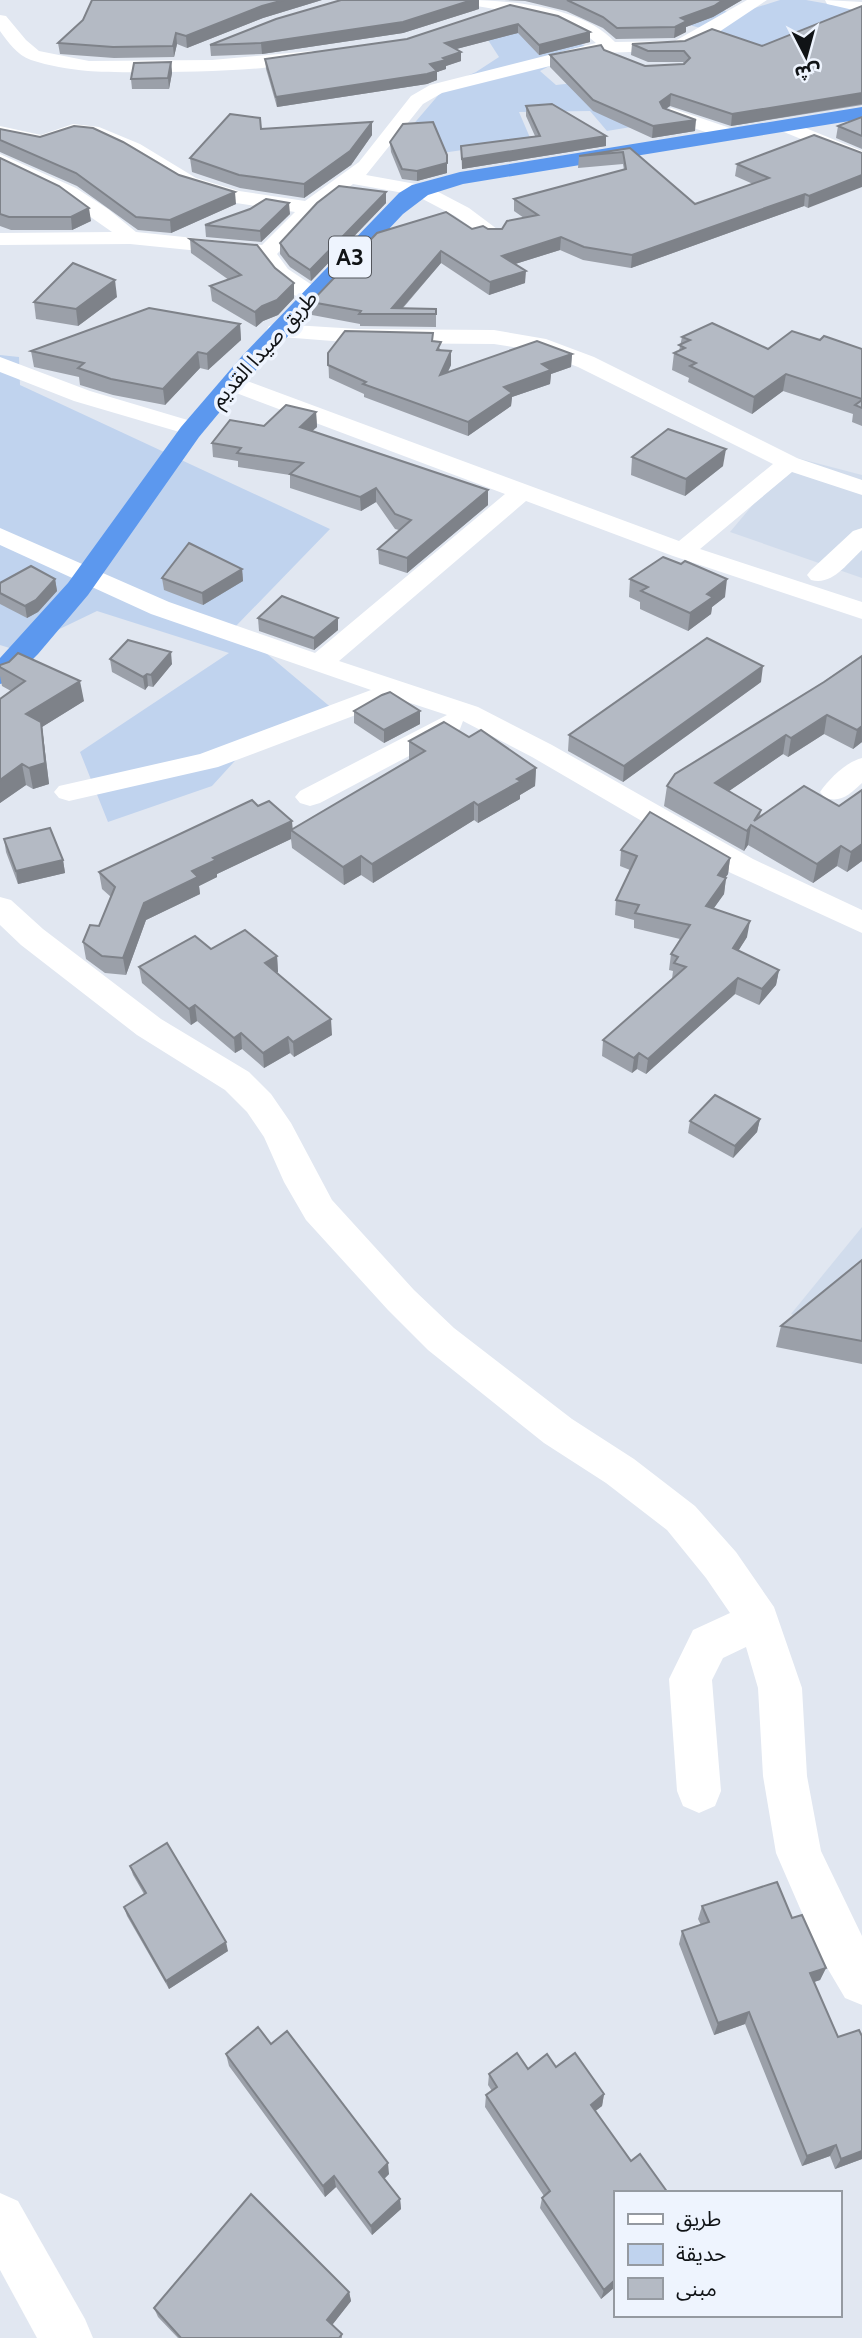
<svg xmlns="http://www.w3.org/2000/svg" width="862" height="2338" viewBox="0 0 862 2338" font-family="Cabin,'Noto Sans Arabic',sans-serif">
	<rect width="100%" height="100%" fill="#e1e7f1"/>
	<g fill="#d1dcec">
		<polygon points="793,457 862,475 862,578 730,532"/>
		<polygon points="862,1227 862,1346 791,1314"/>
	</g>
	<g fill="#c0d3ee">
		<polygon points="704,0 733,15 780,0 806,0 862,10 787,65 700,28 647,13"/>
		<polygon points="481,29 575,39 586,47 540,71 556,85 601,80 649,124 607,131 590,111 519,112 531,140 442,153 393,148 447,85 476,72 499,57"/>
		<polygon points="0,355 19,357 20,385 330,529 235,627 340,715 243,752 212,786 108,822 80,752 229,653 97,611 16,650 0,645"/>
	</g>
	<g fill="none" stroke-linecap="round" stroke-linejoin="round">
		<g fill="#fff" fill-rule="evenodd">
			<path d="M466 0C511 0 583 7 615 42L675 41 747 0H767L713 36 684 50 602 53 442 93 423 104 366 175 427 186 469 208 505 235 502 239H488L455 216 415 195 353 184 316 212 277 254 288 269 321 291 324 296 321 301C296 307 271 275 259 257L130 244 0 245V233L112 232 62 197 0 167V154L76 188 108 209 136 232 262 245 295 212 236 203 182 186 126 152 95 138 75 136 42 147 0 138V126L41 135 73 124 99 127 140 144 196 178 239 191 305 201 359 162 411 96 430 85 596 43C563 13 509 14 468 4Z"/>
			<polygon points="825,0 862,2 862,12 827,4"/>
			<path d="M0 15 6 16 26 40 39 51 89 61 212 60 312 51 321 56C306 73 119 74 88 71 68 69 49 66 31 60 17 55 8 42 0 31Z"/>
			<polygon points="671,108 736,130 738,134 729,140 664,118 662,114"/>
			<polygon points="786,120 862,151 862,164 779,130 777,126 779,122"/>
			<polygon points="277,324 358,329 494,330 546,339 594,357 797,458 862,480 862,495 792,472 700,549 862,602 862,619 673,556 526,501 339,661 478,707 552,745 753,859 862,910 862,933 731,873 532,757 463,721 460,729 320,803 310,806 300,803 295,797 300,791 447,715 398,699 218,767 69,801 59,798 54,792 59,786 200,754 371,690 151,614 0,545 0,528 169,602 315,653 505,494 223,388 220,383 223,378 239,378 679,541 773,464 578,367 533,350 494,344 358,343 269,336 266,331 269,326"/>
			<polygon points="0,357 90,391 201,424 205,429 201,434 193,436 74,401 0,372"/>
			<path d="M862 528V550C847 563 833 586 811 580L807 575 811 570 853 531Z"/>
			<path d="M862 758V783C850 794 842 803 825 798L820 792C830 778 846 762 862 758Z"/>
			<polygon points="0,897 11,900 43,929 161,1019 249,1072 271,1094 291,1123 332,1200 414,1290 454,1328 572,1419 634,1459 695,1506 736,1552 774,1607 802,1688 807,1776 821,1851 862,1936 862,2005 845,1998 822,1959 776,1853 763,1776 758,1688 746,1647 723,1658 712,1680 721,1791 715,1806 699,1813 683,1806 677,1791 669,1679 693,1630 730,1613 706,1578 667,1530 606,1483 544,1443 428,1350 388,1310 306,1220 284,1182 264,1137 247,1112 225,1090 137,1035 21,945 0,925"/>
			<polygon points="0,2193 18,2201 85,2319 93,2338 37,2338 0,2270"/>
		</g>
		<polygon fill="#5c98ee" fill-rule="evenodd" points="862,107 862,119 463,184 428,195 403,214 243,384 199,437 88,595 38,654 11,681 0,684 0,658 68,583 181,427 242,356 399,193 412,185 460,172"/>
	</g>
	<g fill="#9ba0a9">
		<polygon points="92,0 322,0 263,18 187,48 177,44 174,57 114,58 60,54 58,43 83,20"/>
		<polygon points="504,0 742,0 713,17 686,27 686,32 674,38 616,39 603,28 566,11 525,1"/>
		<polygon points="510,5 590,32 590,42 539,55 518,33 456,49 461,52 461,61 446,66 446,69 437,72 437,80 427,84 277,107 266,69 265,59 407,39"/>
		<polygon points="862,6 862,105 731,126 670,106 666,109 695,131 652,138 593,111 550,67 550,55 604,50 645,66 684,64 683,62 648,62 631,55 632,44 762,46"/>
		<polygon points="479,9 403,33 262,54 211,56 210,45"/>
		<polygon points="171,62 172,73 169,89 132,89 131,79"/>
		<polygon points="526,106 606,146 462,169 461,146 535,136 526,116"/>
		<polygon points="862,117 862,149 836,138 838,126"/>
		<polygon points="0,129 179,175 236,204 171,233 138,230 77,186 0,152"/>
		<polygon points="261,129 372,135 351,165 304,198 240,188 192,172 190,158"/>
		<polygon points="390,142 447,173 417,181 402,179 391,152"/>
		<polygon points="630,148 695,204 753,184 735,176 737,164 862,153 808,208 804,206 631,268 583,260 560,250 515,264 525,283 489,295 441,263 403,308 436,309 436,327 360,326 360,324 312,315 311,302 472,229 502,229 524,218 514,211 514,199 624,170 623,164 578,168 579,156"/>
		<polygon points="0,158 91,221 72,230 11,230 0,226"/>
		<polygon points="386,192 386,203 311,281 290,267 280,254 280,243"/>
		<polygon points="290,214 261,242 206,237 205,225"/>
		<polygon points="190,239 275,268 294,283 294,298 278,315 263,321 256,327 212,301 210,286 229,280 191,253"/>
		<polygon points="117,297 78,326 36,319 34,302"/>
		<polygon points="240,324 241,340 208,370 200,368 165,405 113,395 80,385 79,377 34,367 31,351"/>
		<polygon points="682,337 768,349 820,340 862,349 862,426 852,422 853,414 783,391 752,414 688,382 689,378 672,370 674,353 679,351"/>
		<polygon points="433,341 441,350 451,351 451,365 448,372 572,354 571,367 551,374 550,384 512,397 511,406 468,436 364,397 364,394 329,378 328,353"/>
		<polygon points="316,412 317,427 312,431 488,490 488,505 407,573 379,564 378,549 399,530 395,529 376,502 361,511 290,488 290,475 238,467 238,461 213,457 212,443 264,426"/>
		<polygon points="632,457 723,466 685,496 631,475"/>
		<polygon points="242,569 243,581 203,605 164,590 162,578"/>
		<polygon points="55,579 57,591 38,612 27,618 0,604 0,583"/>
		<polygon points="630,579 725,597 712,607 711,614 688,631 640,609 640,602 629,597"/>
		<polygon points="258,618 338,618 338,630 314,650 259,631"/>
		<polygon points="862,656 862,742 853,749 824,734 788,757 783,754 729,791 761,810 760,816 839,806 862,790 862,861 847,872 837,866 813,883 748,845 744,851 664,806 667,786"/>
		<polygon points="110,659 172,664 153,687 148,686 145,690 112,672"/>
		<polygon points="0,665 84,701 42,727 49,784 33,789 26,785 0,803 0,699 11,691 2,686 0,676"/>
		<polygon points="761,682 623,782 568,751 569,735"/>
		<polygon points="354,711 420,711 420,724 384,743 354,723"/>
		<polygon points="469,737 536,768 535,786 520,795 520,799 478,823 474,820 373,883 361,875 344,885 292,848 291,839 217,874 217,877 199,886 200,894 146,920 126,975 105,973 86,959 83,942 99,926 111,897 102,889 99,872 258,806 293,829 411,760 409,759 409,741"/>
		<polygon points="4,839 63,860 65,873 18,884 6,852"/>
		<polygon points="621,850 730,858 728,874 725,878 726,878 724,894 713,909 747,937 738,951 779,970 776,985 759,1005 735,994 646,1074 637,1069 632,1073 602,1056 603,1040 673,979 672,979 673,971 669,970 671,954 680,939 634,928 634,920 615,915 616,900 630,870 620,866"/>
		<polygon points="211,949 277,956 278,972 277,972 332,1035 294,1057 290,1053 264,1068 242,1049 235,1053 197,1021 191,1025 142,983 139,967"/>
		<polygon points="760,1119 757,1132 733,1158 688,1133 690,1121"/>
		<polygon points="862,1260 862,1364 776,1347 781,1326"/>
		<polygon points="130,1866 228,1951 169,1989 127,1916 124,1907 144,1894 133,1875"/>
		<polygon points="702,1906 792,1918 826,1968 820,1980 814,1982 838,2037 862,2036 862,2159 835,2169 830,2156 802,2166 745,2024 714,2035 679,1944 682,1931 701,1925 698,1919"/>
		<polygon points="271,2044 389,2174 384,2179 400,2199 401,2209 372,2235 336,2187 325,2197 229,2066 226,2054"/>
		<polygon points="556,2067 604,2094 602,2106 595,2111 615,2287 601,2299 540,2208 542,2198 544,2196 485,2107 486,2095 492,2091 488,2085 489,2074 528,2069"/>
		<polygon points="349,2292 351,2301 332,2325 342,2334 342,2338 178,2338 158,2317 154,2308"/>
	</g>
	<g fill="#7e8289">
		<polygon points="284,0 322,0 263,18 187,48 186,36 262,6"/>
		<polygon points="472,0 479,0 479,9 403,33 262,54 261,43"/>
		<polygon points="723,0 742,0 713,17 686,27 686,32 674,38 675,27 681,18"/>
		<polygon points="518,24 518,33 445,52 445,43"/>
		<polygon points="590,32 590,42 539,55 539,45"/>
		<polygon points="176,33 177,44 174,57 173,46"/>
		<polygon points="461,52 461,61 446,66 446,69 437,72 437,80 427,84 277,107 276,97 430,64"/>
		<polygon points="171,62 172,73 169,89 168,78"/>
		<polygon points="862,93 862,104 731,126 732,114"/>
		<polygon points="671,94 670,106 659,113 660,102"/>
		<polygon points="696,120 695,131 652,138 653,126"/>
		<polygon points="372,122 372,135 351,165 304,198 304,184"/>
		<polygon points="606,136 606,146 462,169 462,159"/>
		<polygon points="447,163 447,173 417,181 417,171"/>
		<polygon points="862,175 862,187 808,208 809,196"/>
		<polygon points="235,192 236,204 171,233 170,220"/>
		<polygon points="386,192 386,203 311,281 310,270"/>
		<polygon points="805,194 804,206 631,268 632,255"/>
		<polygon points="289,203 290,214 261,242 260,231"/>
		<polygon points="89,208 91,221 72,230 71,217"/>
		<polygon points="561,237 560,250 502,268 502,256"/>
		<polygon points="441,251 441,263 397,314 392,308"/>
		<polygon points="526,271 525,283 489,295 490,282"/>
		<polygon points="115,280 117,297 78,326 76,309"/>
		<polygon points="294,283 294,298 278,315 263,321 256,327 255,312"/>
		<polygon points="240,324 241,340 208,370 207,354"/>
		<polygon points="451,351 451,365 440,388 440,375"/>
		<polygon points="198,352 200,368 165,405 163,389"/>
		<polygon points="572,354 571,367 551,374 550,384 512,397 511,406 468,436 468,422 504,387 542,364"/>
		<polygon points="786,374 783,391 752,414 754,397"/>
		<polygon points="316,412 317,427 301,441 300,427"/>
		<polygon points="726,449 723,466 685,496 686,479"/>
		<polygon points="376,488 376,502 361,511 360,497"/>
		<polygon points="488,490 488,505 407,573 407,558"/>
		<polygon points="242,569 243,581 203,605 202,593"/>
		<polygon points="55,579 57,591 38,612 27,618 25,606"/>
		<polygon points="727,579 725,597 712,607 711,614 688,631 690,613 707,594"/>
		<polygon points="338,618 338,630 314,650 314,638"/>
		<polygon points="171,652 172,664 153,687 151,675"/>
		<polygon points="763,666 761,682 623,782 624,766"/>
		<polygon points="147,674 148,686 145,690 143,677"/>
		<polygon points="80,681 84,701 42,727 49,784 33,789 29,768 26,714"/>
		<polygon points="420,711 420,724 384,743 384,730"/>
		<polygon points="827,715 824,734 788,757 791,738"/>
		<polygon points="862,726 862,742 853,749 857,730"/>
		<polygon points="786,735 783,754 713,802 715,783"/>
		<polygon points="22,764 26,785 0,803 0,780"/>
		<polygon points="536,768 535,786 520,795 520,799 478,823 478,805 517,779"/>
		<polygon points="474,802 474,820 373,883 372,864"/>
		<polygon points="292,821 293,832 291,830 291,839 217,874 217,877 199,886 200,894 146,920 126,975 123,958 144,903 213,858"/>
		<polygon points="751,825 748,845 744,851 747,831"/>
		<polygon points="862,844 862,861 847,872 851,852"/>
		<polygon points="841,846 837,866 813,883 817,864"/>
		<polygon points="361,856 361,875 344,885 343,867"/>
		<polygon points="730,858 728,874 716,891 718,875"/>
		<polygon points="63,860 65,873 18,884 16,871"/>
		<polygon points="726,878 724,894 704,922 706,906"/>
		<polygon points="750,921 747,937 730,964 733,948"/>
		<polygon points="277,956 278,972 267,978 265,963"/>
		<polygon points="779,970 776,985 759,1005 762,989"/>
		<polygon points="738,978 735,994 646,1074 648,1059"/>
		<polygon points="195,1005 197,1021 191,1025 189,1009"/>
		<polygon points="331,1019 332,1035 294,1057 293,1042"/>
		<polygon points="241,1033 242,1049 235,1053 234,1038"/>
		<polygon points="288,1037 290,1053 264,1068 263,1053"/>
		<polygon points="639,1053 637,1069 632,1073 634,1058"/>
		<polygon points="760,1119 757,1132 733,1158 735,1146"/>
		<polygon points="226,1942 228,1951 169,1989 166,1981"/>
		<polygon points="826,1968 820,1980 805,1985 810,1973"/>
		<polygon points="749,2012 745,2024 714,2035 718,2023"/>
		<polygon points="604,2094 602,2106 589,2116 591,2105"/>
		<polygon points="836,2145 830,2156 802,2166 807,2156"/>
		<polygon points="862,2151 862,2159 835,2169 841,2159"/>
		<polygon points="388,2163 389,2174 380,2183 379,2172"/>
		<polygon points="334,2176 336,2187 325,2197 323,2186"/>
		<polygon points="400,2199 401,2209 372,2235 371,2226"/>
		<polygon points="615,2280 615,2287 601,2299 604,2290"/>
		<polygon points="349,2292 351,2301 329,2329 327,2320"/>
	</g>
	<g fill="#b4bac4" stroke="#7e8289" stroke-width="2">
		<polygon points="92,0 284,0 262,6 186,36 176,33 173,46 113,47 58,43 83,20"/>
		<polygon points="341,0 472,0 403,22 261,43 210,45 276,19"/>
		<polygon points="567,0 723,0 714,6 681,18 687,21 675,27 617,28 603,17"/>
		<polygon points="510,5 558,16 590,32 539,45 518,24 445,43 461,52 443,58 446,60 430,64 437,71 427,74 276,97 265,59 407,39"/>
		<polygon points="862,6 862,93 732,114 671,94 660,102 663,108 696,120 653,126 593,100 550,55 601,45 604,50 645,66 684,64 690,58 684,51 648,51 632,44 685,41 712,29 762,46"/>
		<polygon points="171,62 168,78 131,79 134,63"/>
		<polygon points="552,104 606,136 462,159 461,146 540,136 526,106"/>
		<polygon points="230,114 260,118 261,129 372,122 350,151 304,184 239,175 190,158"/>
		<polygon points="862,117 862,136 838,126"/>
		<polygon points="433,122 447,155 447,163 417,171 402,169 390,142 403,124"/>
		<polygon points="74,126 93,128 123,142 179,175 235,192 170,220 136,217 76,173 0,140 0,129 40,137"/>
		<polygon points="814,135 862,153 862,175 809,196 805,194 632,255 584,247 561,237 502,256 526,271 490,282 441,251 392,308 436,309 436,314 359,314 361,311 311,302 377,233 446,212 472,229 483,226 488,229 502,229 507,221 538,215 514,199 626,169 623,152 579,156 630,148 695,204 769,178 737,164"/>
		<polygon points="0,158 59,186 89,208 71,217 9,217 0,214"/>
		<polygon points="339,186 386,192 310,270 289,256 280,243 317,203"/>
		<polygon points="266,199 289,203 260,231 205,225 250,209"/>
		<polygon points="190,239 257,245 275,268 294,283 277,300 262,306 255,312 210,286 241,275"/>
		<polygon points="73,263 115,280 76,309 34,302"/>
		<polygon points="149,308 240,324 207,354 198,352 163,389 111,379 78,368 84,363 31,351"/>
		<polygon points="712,323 768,349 792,331 820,340 824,336 862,349 862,399 786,374 754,397 690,366 696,363 674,353 685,348 679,345 690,340 682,337"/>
		<polygon points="345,331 433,333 432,341 441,342 437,350 451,351 440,375 537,341 572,354 542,364 551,370 504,387 512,393 468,422 363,384 366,382 328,365 328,353"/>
		<polygon points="862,400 862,408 855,405"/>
		<polygon points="286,405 316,412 300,427 488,490 407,558 378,549 411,520 395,514 376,488 360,497 290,474 303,463 237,453 241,448 212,443 230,420 264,426"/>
		<polygon points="668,429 726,449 686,479 632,457"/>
		<polygon points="189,543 242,569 202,593 162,578"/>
		<polygon points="663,557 681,564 685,561 727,579 707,594 713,597 690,613 641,591 648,587 630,579"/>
		<polygon points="31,566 55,579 36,600 25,606 0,593 0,583"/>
		<polygon points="282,596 338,618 314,638 258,618"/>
		<polygon points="707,638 763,666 624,766 569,735"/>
		<polygon points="128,640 171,652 151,675 147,674 143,677 110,659"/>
		<polygon points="18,653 80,681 26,714 41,722 45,763 29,768 22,764 0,780 0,699 25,681 0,667 0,665 9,662"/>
		<polygon points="862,656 862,726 857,730 827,715 791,738 786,735 715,783 761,810 754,821 804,786 839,806 862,790 862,844 851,852 841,846 817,864 751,825 747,831 667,786 675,774 824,682"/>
		<polygon points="390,692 420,711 384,730 354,711 382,695"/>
		<polygon points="444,722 469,737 481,730 536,768 517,779 521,781 478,805 474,802 372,864 361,856 343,867 291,830 425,751 409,741"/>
		<polygon points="252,800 258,806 269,801 292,821 213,858 216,860 192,871 198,877 144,903 123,958 102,956 83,942 90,925 99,926 115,887 99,872"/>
		<polygon points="650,812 730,858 718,875 726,878 706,906 750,921 733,948 779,970 762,989 738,978 648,1059 639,1053 634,1058 603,1040 686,967 674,963 678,957 671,954 690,925 635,913 639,905 616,900 637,856 621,850"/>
		<polygon points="50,828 63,860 16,871 4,839"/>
		<polygon points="245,930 277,956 265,963 331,1019 293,1042 288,1037 263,1053 241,1033 234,1038 195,1005 189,1009 139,967 195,936 211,949"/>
		<polygon points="715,1095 760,1119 735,1146 690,1121"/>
		<polygon points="862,1260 862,1341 781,1326"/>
		<polygon points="167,1843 226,1942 166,1981 124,1907 146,1893 130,1866"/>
		<polygon points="777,1882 792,1918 802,1915 826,1968 810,1973 838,2037 859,2030 862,2036 862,2151 841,2159 836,2145 807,2156 749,2012 718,2023 682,1931 709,1922 702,1906"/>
		<polygon points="258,2027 271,2044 287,2031 388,2163 379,2172 400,2199 371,2226 334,2176 323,2186 226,2054"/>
		<polygon points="517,2053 528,2069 547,2054 556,2067 575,2053 604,2094 591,2105 631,2161 640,2154 668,2193 615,2193 615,2280 604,2290 542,2198 550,2191 486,2095 497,2087 489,2074"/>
		<polygon points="251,2194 349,2292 327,2320 342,2334 339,2338 181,2338 154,2308"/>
	</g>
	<g text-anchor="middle" stroke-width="7" stroke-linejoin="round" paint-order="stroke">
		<g font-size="21" fill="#101316" stroke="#eef4fe">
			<text transform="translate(264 349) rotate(-48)" y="7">طريق صيدا القديم</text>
		</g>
		<rect fill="#eef4fe" stroke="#53565c" stroke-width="2" x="329" y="236.5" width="42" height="41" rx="5"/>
		<g font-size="24" font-weight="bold" fill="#101316">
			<text x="350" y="265">A3</text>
		</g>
	</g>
	<rect x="614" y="2191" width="228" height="126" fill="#eef4fe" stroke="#959aa1" stroke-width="2"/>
	<rect x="628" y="2214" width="35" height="10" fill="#ffffff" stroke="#959aa1" stroke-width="2"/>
	<text x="676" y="2226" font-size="21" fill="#101316">طريق</text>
	<rect x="628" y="2244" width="35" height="21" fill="#c0d3ee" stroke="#959aa1" stroke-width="2"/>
	<text x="676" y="2261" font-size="21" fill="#101316">حديقة</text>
	<rect x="628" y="2278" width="35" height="21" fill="#b4bac4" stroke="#959aa1" stroke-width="2"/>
	<text x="676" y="2296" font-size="21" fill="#101316">مبنى</text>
	<g transform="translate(806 56) rotate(174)" stroke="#eef4fe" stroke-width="5" paint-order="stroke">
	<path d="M0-5L12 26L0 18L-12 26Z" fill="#101316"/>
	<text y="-10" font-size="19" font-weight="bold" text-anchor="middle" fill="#101316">ش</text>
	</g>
</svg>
